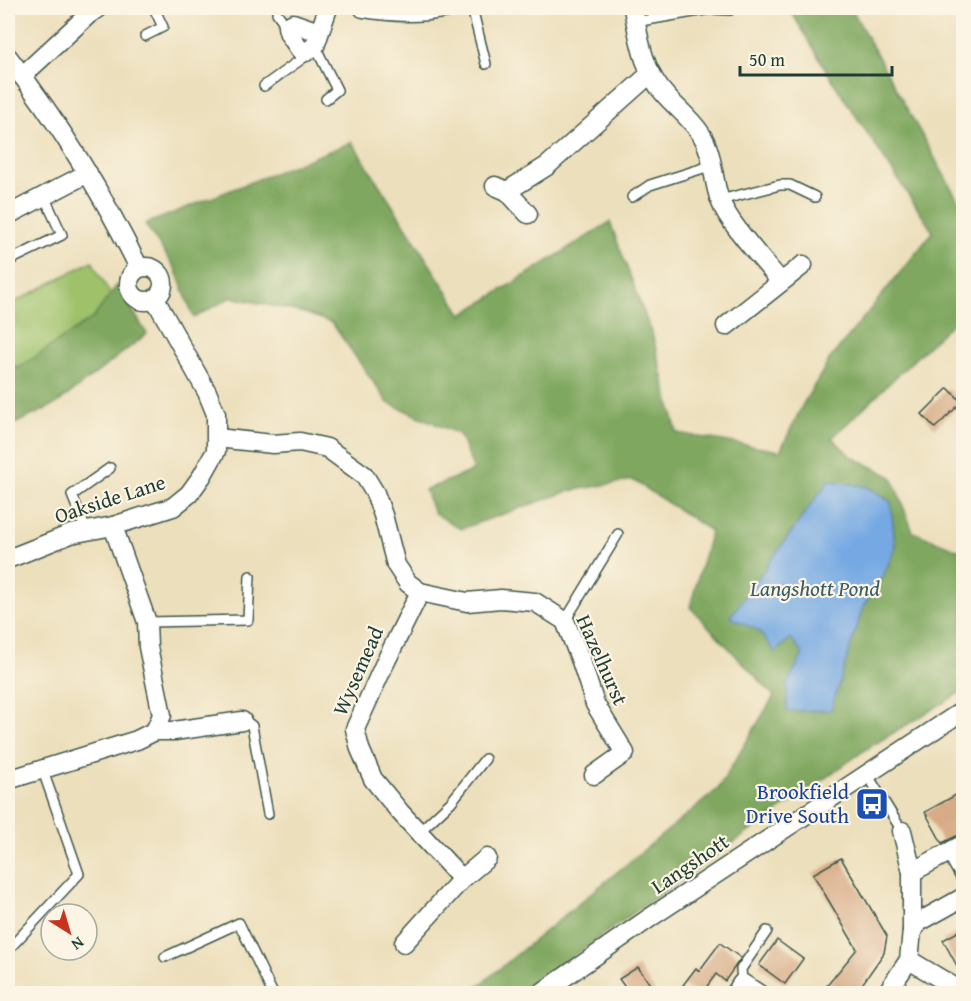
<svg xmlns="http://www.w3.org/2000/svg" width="971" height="1001" viewBox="0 0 971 1001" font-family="'Gentium Book Plus',serif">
	<rect width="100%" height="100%" fill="#fcf5e5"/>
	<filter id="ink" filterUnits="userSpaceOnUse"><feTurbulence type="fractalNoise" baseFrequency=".0167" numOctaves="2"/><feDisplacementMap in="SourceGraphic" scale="12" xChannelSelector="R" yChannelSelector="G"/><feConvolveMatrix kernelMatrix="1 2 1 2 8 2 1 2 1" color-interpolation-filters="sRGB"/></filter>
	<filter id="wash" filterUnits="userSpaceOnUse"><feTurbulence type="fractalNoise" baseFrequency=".008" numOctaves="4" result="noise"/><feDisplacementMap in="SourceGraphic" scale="24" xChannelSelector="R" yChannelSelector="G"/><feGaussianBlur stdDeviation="1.35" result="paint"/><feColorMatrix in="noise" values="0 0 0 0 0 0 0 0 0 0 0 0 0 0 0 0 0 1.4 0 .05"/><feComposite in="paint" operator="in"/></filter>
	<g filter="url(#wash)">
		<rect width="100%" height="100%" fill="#ecdfbc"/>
		<polygon fill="#9fc16b" stroke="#5f7f50" stroke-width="1.5" points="92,261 127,325 20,383 8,360 8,306"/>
		<g fill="#7fa75f" stroke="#4f724a" stroke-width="1.5">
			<polygon points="789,8 851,8 963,209 964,312 832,438 851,456 892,477 913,532 963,552 963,691 868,748 520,993 470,993 718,789 774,696 690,607 711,531 633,480 569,491 461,529 434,513 425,490 474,470 459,434 388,403 332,323 304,313 231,297 194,318 175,268 145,224 352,142 462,315 610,222 653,337 677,433 780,451 803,404 830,359 933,232 834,83"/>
			<polygon points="117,285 147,334 56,404 8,427 8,358 17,369 94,317"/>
		</g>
		<polygon fill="#76a9e3" stroke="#4a738c" stroke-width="1.5" points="829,480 868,487 891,502 895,547 884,575 863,607 831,710 787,711 787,684 803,654 791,638 775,652 759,631 730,617"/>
		<g id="blocks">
			<g fill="#d7ab85">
				<polygon points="948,388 962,402 935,428 922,414"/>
				<polygon points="963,791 963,833 942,843 925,812"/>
				<polygon points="841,858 887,936 884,953 856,993 821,993 857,949 813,874"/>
				<polygon points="963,929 963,977 943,940"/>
				<polygon points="777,940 803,959 785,984 759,965"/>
				<polygon points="720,943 741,958 725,981 716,974 702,993 695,993 683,985 696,968 699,971"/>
				<polygon points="638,967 656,993 629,993 619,979"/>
			</g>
		</g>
	</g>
	<g filter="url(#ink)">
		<use href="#blocks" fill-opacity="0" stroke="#3e5548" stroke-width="1.5"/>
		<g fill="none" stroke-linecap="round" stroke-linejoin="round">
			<g stroke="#3e5548" stroke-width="12">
				<g id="lane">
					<polyline points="472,8 486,64"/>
					<polyline points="277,13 287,27"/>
					<polyline points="635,22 711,9 730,10"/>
					<polyline points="145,36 163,27 154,8"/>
					<polyline points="315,46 337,90 326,99"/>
					<polyline points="264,86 303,58 306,52"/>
					<polyline points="632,197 650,185 713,165"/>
					<polyline points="720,200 780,185 790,185 815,197"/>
					<polyline points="8,261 62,235 44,196"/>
					<polyline points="86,530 72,495 110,468"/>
					<polyline points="565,621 618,534"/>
					<polyline points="147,622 248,620 250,576"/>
					<polyline points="242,721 247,722 252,726 268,814"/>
					<polyline points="867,774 902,831"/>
					<polyline points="419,832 451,802 485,759"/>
					<polyline points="947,853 964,883"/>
					<polyline points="8,950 79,874 43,771"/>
					<polyline points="165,957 239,923 273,994"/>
					<polyline points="742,983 741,969 767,931"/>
					<polyline points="951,985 964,989"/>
				</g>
			</g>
			<g stroke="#3e5548" stroke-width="21">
				<g id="street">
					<path d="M363 8C392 13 419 14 448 8"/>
					<path d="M633 8C639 39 643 72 667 97 678 109 691 119 701 134 714 154 712 179 720 200 728 223 764 261 780 281"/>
					<polyline points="319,32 293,23 287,27 289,34 300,50 306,52 315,46 328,8"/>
					<path d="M8 57C59 123 103 194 139 268"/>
					<polyline points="22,76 89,14 99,8"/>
					<polyline points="495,186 507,191 528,214"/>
					<polyline points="507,191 547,166 651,73"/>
					<polyline points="8,215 88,173"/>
					<circle cx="146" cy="284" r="17"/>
					<polyline points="726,326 803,265"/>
					<polyline points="217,438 273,444 300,442 327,448 364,475 375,493 383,515 396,565 408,583 420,592 467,602 501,599 535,602 565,621 581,661 595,704 625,753 594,775"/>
					<polyline points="8,559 71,534 113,526 173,507 189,494 202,476 216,451 216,414 207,392 155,299"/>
					<polyline points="420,592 384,665 355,729 360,749 373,779 400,812 462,879"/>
					<polyline points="155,731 174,731 242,721"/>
					<polyline points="8,780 137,740 155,731 162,715 148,647 147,622 113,526"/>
					<polyline points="912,872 964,844"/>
					<polyline points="912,931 919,922 964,897"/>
					<polyline points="404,943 462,879 487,858"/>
					<polyline points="909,960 951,985"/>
					<polyline points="540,994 651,917 964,710"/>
					<polyline points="735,994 742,983 759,994"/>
					<polyline points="886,994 909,960 912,931 912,872 902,831"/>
				</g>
			</g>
			<use href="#lane" stroke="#fff" stroke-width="9"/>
			<use href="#street" stroke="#fff" stroke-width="18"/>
		</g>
	</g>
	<defs>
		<g id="bus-square" transform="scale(1.725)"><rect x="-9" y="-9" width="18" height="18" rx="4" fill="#1a4fb4" stroke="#fcf5e5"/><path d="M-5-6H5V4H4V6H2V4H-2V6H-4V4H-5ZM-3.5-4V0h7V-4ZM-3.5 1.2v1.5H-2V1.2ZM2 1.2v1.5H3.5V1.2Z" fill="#fff"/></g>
	</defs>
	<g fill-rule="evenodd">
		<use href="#bus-square" x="872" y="804"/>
	</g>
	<g text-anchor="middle" stroke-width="4.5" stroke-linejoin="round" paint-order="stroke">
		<g font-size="21" fill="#1f3d34" stroke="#fcf5e5">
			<text transform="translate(110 499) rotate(-18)" y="7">Oakside Lane</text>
			<text transform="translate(602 660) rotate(66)" y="7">Hazelhurst</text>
			<text transform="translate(358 671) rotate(-66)" y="7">Wysemead</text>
			<text transform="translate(690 864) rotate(-34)" y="7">Langshott</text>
		</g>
		<g font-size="21" fill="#164399" stroke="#fcf5e5" text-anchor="end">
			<text x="849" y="799">Brookfield<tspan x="849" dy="24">Drive South</tspan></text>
		</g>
		<g font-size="22" font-style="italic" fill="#395d69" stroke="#fcf5e5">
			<text x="815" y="596">Langshott Pond</text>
		</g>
	</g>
	<rect width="971" height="1001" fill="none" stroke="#fcf5e5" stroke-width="30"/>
	<g transform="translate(69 932) rotate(143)"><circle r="28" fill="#fcf5e5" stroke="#a4ab9e" stroke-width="1.5"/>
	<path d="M0-4.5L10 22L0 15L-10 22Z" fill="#c8321e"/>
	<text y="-9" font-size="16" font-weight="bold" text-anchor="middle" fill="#1f3d34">N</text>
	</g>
	<path d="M740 66v9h152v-9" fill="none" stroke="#1f3d34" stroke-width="3"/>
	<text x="749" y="66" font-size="18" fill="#1f3d34" stroke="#fcf5e5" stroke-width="4.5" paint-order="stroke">50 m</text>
</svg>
